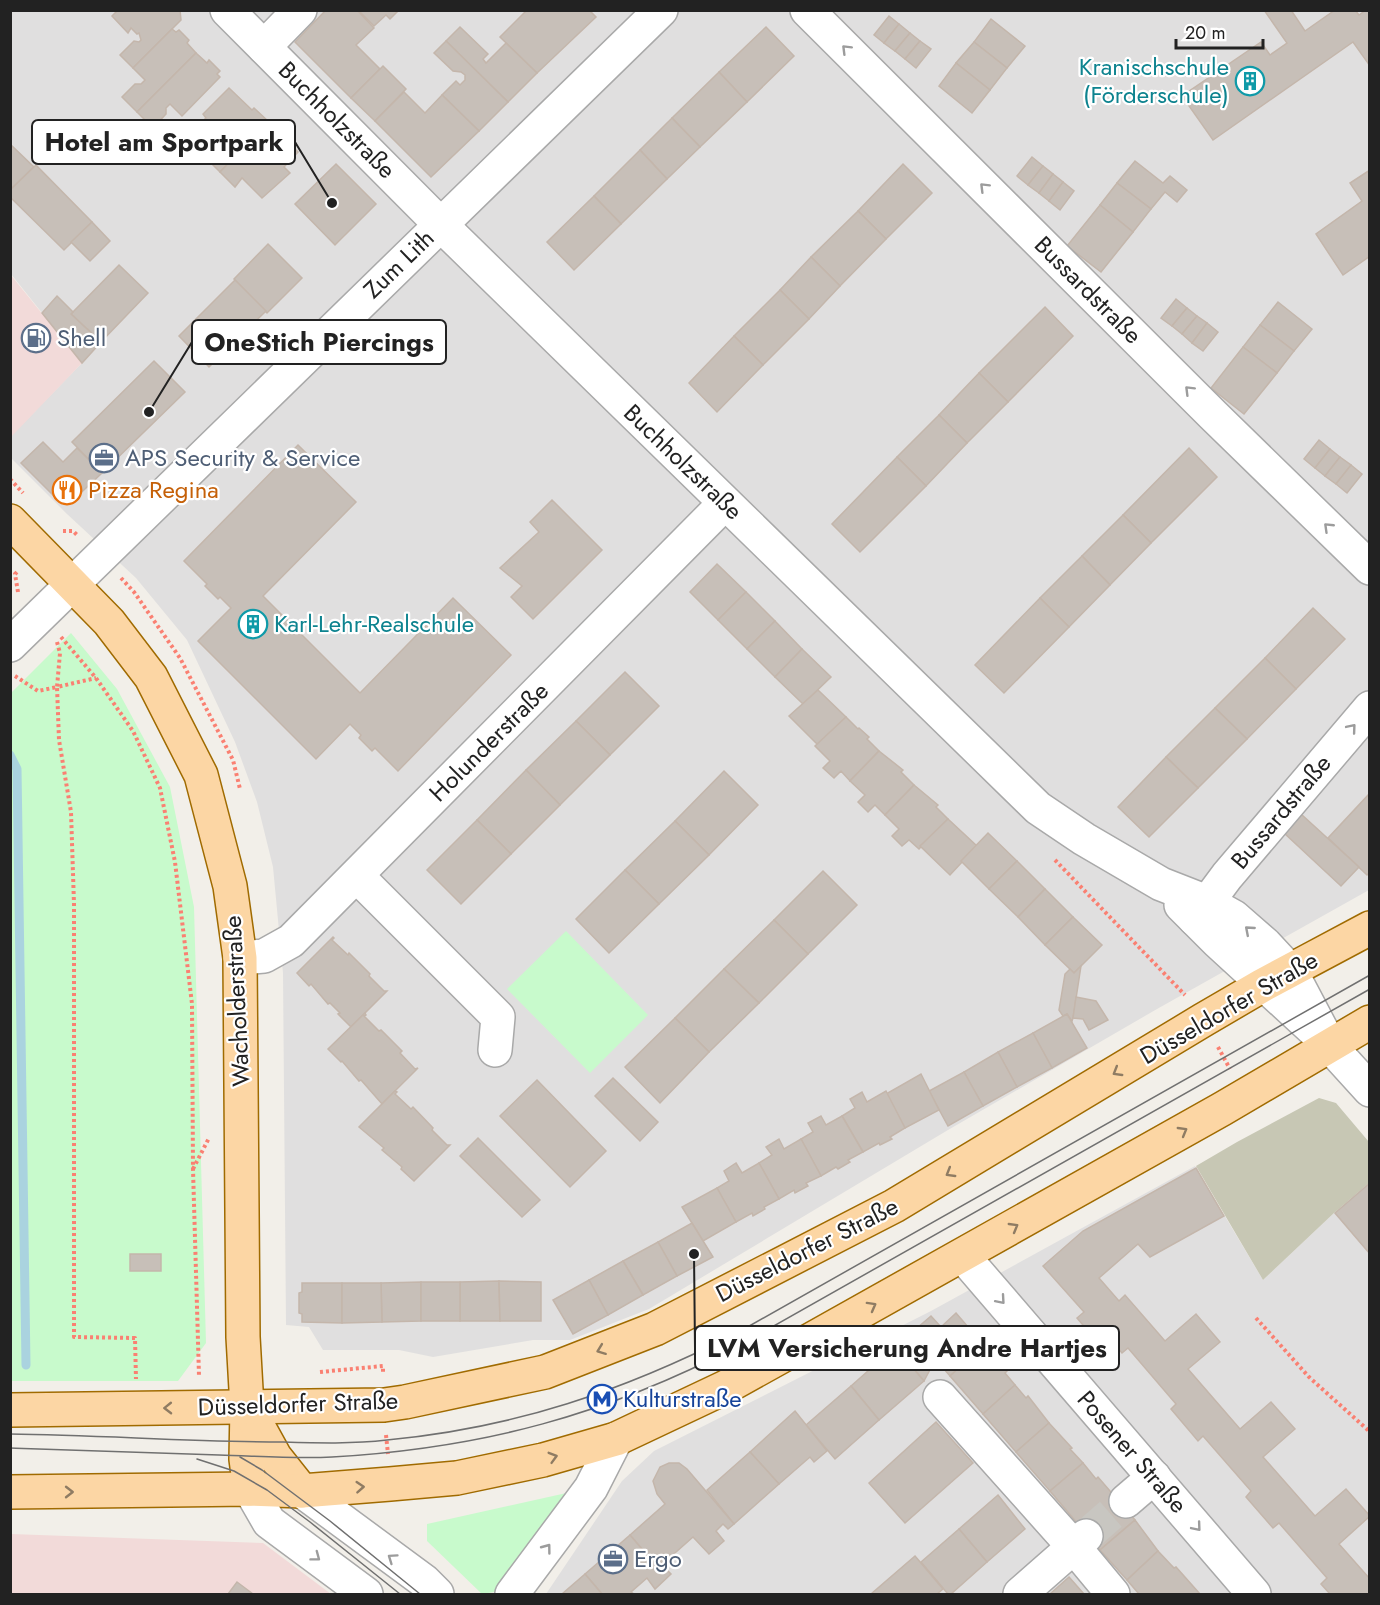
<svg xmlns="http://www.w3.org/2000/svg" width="1380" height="1605" viewBox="0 0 1380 1605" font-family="Jost,sans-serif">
	<rect width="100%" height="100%" fill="#f2efe9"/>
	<g fill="#e0dfdf">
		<polygon points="11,11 1369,11 1369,890 1157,1009 948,1130 649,1309 570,1340 533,1340 433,1357 399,1350 323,1350 309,1327 286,1325 283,973 273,867 257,802 235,742 187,640 136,578 67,514 11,458 10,437 82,363 11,274"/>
		<polygon points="1195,1166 1263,1280 1334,1213 1369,1183 1369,1594 546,1594 622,1481 654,1451 931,1311"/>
	</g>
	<g fill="#f2dad9">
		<polygon points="10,274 82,363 11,437 10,437"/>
		<polygon points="11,1534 263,1543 331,1594 11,1594"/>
	</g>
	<polygon fill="#c7c7b4" points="1319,1098 1336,1103 1369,1142 1369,1183 1334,1213 1263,1280 1196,1166 1237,1142"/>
	<g fill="#c8facc">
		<polygon points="71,633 117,689 170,787 194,907 206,1343 178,1381 11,1381 11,693"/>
		<polygon points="566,931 648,1015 590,1073 507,989"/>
		<polygon points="571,1492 494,1592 482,1594 427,1541 427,1524"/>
	</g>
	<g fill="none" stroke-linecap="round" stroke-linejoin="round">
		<polyline stroke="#aad3df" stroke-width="9" points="10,755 17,769 26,1365"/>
	</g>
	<g fill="#c7bfb8" stroke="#c4b6ab" stroke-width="1.5">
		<polygon points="118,10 180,10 181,20 133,68 120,55 134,41 139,42 141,40 139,33 137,34 131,28 128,33 112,16"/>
		<polygon points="326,10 357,10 374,28 356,45 380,69 351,98 295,42"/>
		<polygon points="358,10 399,10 390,19 386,15 374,26"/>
		<polygon points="527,10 589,10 596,17 537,73 500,37"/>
		<polygon points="1264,10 1291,10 1305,31 1335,10 1355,10 1359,15 1366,10 1370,10 1370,66 1353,42 1213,140 1182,96 1261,42 1270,55 1287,43"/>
		<polygon points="889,16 899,24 884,43 874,35"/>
		<polygon points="991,19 1025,46 1007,68 974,42"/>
		<polygon points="899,24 910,33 895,51 884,43"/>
		<polygon points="460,27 488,54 483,59 486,63 506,43 537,73 508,102 446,41"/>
		<polygon points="766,27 794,56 747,102 719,72"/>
		<polygon points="172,29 176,32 179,30 189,40 187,43 196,53 137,112 122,97 135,84 141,84 145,80 133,68"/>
		<polygon points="910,33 920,41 905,59 895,51"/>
		<polygon points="446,41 508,102 479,131 442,95 456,81 460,85 465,80 465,75 461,72 453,71 434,53"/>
		<polygon points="920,41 931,49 916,68 905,59"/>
		<polygon points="974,42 1007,68 990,90 956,63"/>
		<polygon points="196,53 207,63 209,60 220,71 217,74 220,77 182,116 170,104 166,108 166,114 153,128 137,112"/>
		<polygon points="956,63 990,90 972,113 939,86"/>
		<polygon points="383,66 406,89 375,121 351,98"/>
		<polygon points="719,72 747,102 700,147 672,118"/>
		<polygon points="229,88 252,110 254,108 269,122 220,172 211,163 215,159 195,141 202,134 196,127 206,118 203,114"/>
		<polygon points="404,92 425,113 442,95 479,131 431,177 375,121"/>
		<polygon points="672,118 700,147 667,179 640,150"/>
		<polygon points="269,122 298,152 284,167 290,173 262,198 242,178 235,187 220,172"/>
		<polygon points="10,144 34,167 10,190"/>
		<polygon points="640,150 667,179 621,224 594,196"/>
		<polygon points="1032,157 1043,166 1028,185 1017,176"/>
		<polygon points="1135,161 1163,183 1170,176 1187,190 1177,202 1165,192 1151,209 1117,183"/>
		<polygon points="336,164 376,204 335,245 295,204"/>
		<polygon points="903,164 932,193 886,239 858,211"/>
		<polygon points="36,165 92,222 64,250 10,197 10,190"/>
		<polygon points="1043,166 1053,174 1039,193 1028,185"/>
		<polygon points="1370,170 1370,256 1343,275 1316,234 1362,201 1350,183"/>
		<polygon points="1053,174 1063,182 1049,201 1039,193"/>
		<polygon points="1063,182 1074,191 1060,210 1049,201"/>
		<polygon points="1117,183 1151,209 1133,232 1100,205"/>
		<polygon points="594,196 621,224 574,270 547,242"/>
		<polygon points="1100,205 1133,232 1101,272 1067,246"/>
		<polygon points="858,211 886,239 840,286 811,257"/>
		<polygon points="92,222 110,241 90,261 71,242"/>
		<polygon points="268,244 302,278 267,313 234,279"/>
		<polygon points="811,257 840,286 809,319 780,290"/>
		<polygon points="119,265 148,293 101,342 71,314"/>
		<polygon points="235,280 266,311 209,367 179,336"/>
		<polygon points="780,290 809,319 763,365 734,336"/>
		<polygon points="57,296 73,312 71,314 101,342 82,363 42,313"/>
		<polygon points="1176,299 1187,308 1172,326 1161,318"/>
		<polygon points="1278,302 1312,329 1294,351 1260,325"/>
		<polygon points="1045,307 1073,336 1008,402 979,373"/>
		<polygon points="1187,308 1197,316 1182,334 1172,326"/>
		<polygon points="1197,316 1207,323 1192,343 1182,334"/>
		<polygon points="1207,323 1218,332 1203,351 1192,343"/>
		<polygon points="1260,325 1294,351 1277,373 1243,347"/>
		<polygon points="734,336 763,365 717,412 689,383"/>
		<polygon points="1243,347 1277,373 1244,414 1211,388"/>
		<polygon points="154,361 185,392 102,473 72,442"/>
		<polygon points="979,373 1008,402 967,443 939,415"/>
		<polygon points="939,415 967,443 926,486 897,457"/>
		<polygon points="1319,440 1330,449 1315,468 1304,459"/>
		<polygon points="43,442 63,462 77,448 102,473 71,502 60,502 21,463"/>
		<polygon points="298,445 356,502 263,596 360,693 453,598 511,655 398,771 375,748 372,751 359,738 361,735 350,724 316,759 198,641 231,608 220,597 218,599 205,586 207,584 184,561"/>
		<polygon points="1189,448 1217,477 1151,543 1123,515"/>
		<polygon points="1330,449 1340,457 1325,476 1315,468"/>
		<polygon points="897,457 926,486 860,552 832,524"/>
		<polygon points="1340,457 1351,465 1336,484 1325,476"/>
		<polygon points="1351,465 1362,474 1347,493 1336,484"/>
		<polygon points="552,500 602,550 533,619 511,597 522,586 500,568 539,532 530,522"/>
		<polygon points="1123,515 1151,543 1110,585 1082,556"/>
		<polygon points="1082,556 1110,585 1069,627 1040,598"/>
		<polygon points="717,564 746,592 718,620 690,592"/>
		<polygon points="746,592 775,621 747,649 718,620"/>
		<polygon points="1040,598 1069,627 1004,693 975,665"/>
		<polygon points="1313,608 1345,639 1296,689 1265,658"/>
		<polygon points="775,621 802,649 775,677 747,649"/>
		<polygon points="802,649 831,677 803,704 775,677"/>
		<polygon points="1265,658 1296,689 1247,739 1215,708"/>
		<polygon points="625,672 659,706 610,755 576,721"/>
		<polygon points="818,690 846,717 818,745 789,716"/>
		<polygon points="1215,708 1247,739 1198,788 1166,757"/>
		<polygon points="846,717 858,729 859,728 869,737 867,739 879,751 850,781 841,771 834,778 823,768 830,761 815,746"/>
		<polygon points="576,721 610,755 560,805 526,770"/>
		<polygon points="879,751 903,770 901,772 914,785 885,815 875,805 868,812 858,802 865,795 850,781"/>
		<polygon points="1166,757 1198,788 1149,837 1118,807"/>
		<polygon points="526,770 560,805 511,854 477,820"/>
		<polygon points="724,771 758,805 709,855 675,821"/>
		<polygon points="914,785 938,805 936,807 948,819 919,849 909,840 902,846 892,836 899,829 885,815"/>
		<polygon points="1370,793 1370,872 1367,875 1328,838"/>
		<polygon points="1301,814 1359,867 1341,886 1284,833"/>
		<polygon points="948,819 977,846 950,875 920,846"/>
		<polygon points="477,820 511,854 461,904 427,870"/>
		<polygon points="675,821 709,855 659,904 625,870"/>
		<polygon points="988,833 1017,861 989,889 961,861"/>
		<polygon points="1017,861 1045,889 1018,917 989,889"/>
		<polygon points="625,870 659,904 609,953 576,919"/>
		<polygon points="823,871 857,905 808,954 774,920"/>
		<polygon points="1045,889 1073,917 1045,945 1018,917"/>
		<polygon points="1073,917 1102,945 1074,973 1045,945"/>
		<polygon points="774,920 808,954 759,1003 724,969"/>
		<polygon points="333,937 334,938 332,940 348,955 349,953 370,974 369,976 384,991 387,991 351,1027 338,1014 340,1013 330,1003 328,1004 311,984 309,986 297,973"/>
		<polygon points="1081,966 1073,1018 1072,1021 1067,1014 1063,1016 1059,1010 1065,974 1070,969 1074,973"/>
		<polygon points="724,969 759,1003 709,1052 675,1018"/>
		<polygon points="1076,997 1096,1001 1108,1020 1089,1030 1083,1019 1073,1018"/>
		<polygon points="365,1013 366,1015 364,1016 379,1031 381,1030 402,1051 400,1053 415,1069 418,1068 382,1104 361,1080 359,1081 342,1061 341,1062 328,1049"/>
		<polygon points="1067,1014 1087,1048 1052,1068 1033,1033"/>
		<polygon points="675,1018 709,1052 660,1103 625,1067"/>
		<polygon points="1033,1033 1052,1068 1017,1087 998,1052"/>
		<polygon points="998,1052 1017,1087 983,1106 964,1072"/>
		<polygon points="964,1072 983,1106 948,1126 929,1091"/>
		<polygon points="921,1074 939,1110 905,1128 886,1094"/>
		<polygon points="613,1078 658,1122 640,1141 595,1096"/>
		<polygon points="537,1080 606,1151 570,1187 500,1116"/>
		<polygon points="395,1091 397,1092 395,1094 411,1109 413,1107 433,1128 432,1130 447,1145 450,1145 414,1181 401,1169 402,1167 382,1150 384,1148 359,1127"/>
		<polygon points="886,1091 905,1128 890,1137 892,1139 880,1145 879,1143 863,1152 842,1116 855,1108 850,1099 862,1092 867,1102"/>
		<polygon points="821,1116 826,1125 842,1116 863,1152 848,1160 850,1162 838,1169 836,1167 821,1176 801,1139 813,1132 808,1123"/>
		<polygon points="478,1138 540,1200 522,1217 460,1156"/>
		<polygon points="779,1139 784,1149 801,1139 821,1176 806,1183 808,1186 795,1193 794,1190 779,1199 759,1163 772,1155 766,1147"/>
		<polygon points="736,1163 742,1173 759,1163 779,1199 764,1207 765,1209 753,1216 752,1213 736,1222 717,1188 729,1181 724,1171"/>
		<polygon points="1196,1168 1224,1216 1150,1257 1138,1244 1099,1278 1119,1301 1125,1295 1165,1341 1196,1314 1220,1342 1188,1369 1240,1429 1271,1402 1295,1429 1263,1457 1315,1516 1346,1489 1370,1516 1339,1544 1370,1579 1370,1594 1330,1594 1321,1584 1327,1578 1279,1523 1273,1528 1246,1497 1251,1491 1203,1436 1198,1441 1171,1409 1176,1404 1128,1348 1122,1353 1110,1339 1101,1346 1077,1318 1084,1312 1043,1266 1083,1231"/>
		<polygon points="1370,1183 1370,1254 1335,1213"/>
		<polygon points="717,1188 736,1222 703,1241 682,1207"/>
		<polygon points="692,1223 713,1257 677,1276 658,1242"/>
		<polygon points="658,1242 677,1276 643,1295 623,1261"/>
		<rect x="130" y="1254" width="31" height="17"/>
		<polygon points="623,1261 643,1295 608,1315 589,1280"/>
		<polygon points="589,1280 608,1315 573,1334 553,1300"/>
		<polygon points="499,1281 500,1321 460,1321 460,1282"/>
		<polygon points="499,1281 541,1282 541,1321 500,1321"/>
		<polygon points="421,1282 421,1321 382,1322 381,1283"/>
		<rect x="421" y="1282" width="39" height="39"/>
		<polygon points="302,1283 342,1283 342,1323 302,1322 302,1314 299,1313 299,1293 302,1292"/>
		<polygon points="342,1283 381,1283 382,1322 342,1323"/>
		<polygon points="956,1313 974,1334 973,1335 982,1347 950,1376 937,1361 932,1366 924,1381 895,1347 931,1316 941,1327"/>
		<polygon points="895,1347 924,1381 879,1420 851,1386"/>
		<polygon points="982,1347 1007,1371 1005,1373 1015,1385 983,1414 950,1376"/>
		<polygon points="1015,1385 1026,1398 1028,1396 1049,1423 1016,1452 983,1414"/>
		<polygon points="851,1386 879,1420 835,1459 806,1425"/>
		<polygon points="795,1411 827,1451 814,1462 810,1457 779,1484 750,1452"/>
		<polygon points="936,1422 973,1463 905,1523 869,1483"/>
		<polygon points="1049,1423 1072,1448 1070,1449 1083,1463 1050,1491 1016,1452"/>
		<polygon points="750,1452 779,1484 734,1524 707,1490"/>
		<polygon points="669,1463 679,1463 687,1469 734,1524 728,1529 723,1524 716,1531 724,1541 709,1554 693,1537 658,1568 630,1535 665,1504 657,1494 653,1481 660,1467"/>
		<polygon points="1083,1463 1096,1479 1098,1477 1135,1520 1100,1550 1050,1491"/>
		<polygon points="998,1495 1025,1529 987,1562 959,1529"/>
		<polygon points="1135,1520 1158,1551 1127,1580 1100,1550"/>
		<polygon points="959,1529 987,1562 951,1594 948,1594 921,1562"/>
		<polygon points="630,1535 658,1568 662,1565 671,1574 655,1589 647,1578 631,1592 634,1594 602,1594 585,1574"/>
		<polygon points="1158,1551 1174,1568 1176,1567 1200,1594 1139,1594 1127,1580"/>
		<polygon points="915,1556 943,1589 937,1594 871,1594"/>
		<polygon points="585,1574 602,1594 562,1594"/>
		<polygon points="1069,1577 1084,1594 1050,1594"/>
		<polygon points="237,1582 253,1594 228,1594"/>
	</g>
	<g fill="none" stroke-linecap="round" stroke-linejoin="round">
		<polyline stroke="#c8c6c1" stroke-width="33" stroke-dasharray="33 16" stroke-linecap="butt" points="1086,1536 1126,1501"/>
		<g stroke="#a9a9a9" stroke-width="36">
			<g id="minor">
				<polyline points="227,10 440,224 1038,808 1084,839 1161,884 1207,902 1234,917 1265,944 1291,972 1330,1046 1370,1090"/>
				<polyline points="807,10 1213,415 1370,568"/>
				<polyline points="264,47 300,10"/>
				<polyline points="10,645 661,10"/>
				<polyline points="357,876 498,1017 495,1050"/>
				<polyline points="1181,905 1218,942 1314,1030"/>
				<polyline points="1195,919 1227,876 1370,708"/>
				<polyline points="240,958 264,956 291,941 725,503"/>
				<polyline points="963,1256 1254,1594"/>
				<polyline points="940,1397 1074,1547 1113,1594"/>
				<polyline points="250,1489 269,1522 366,1594"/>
				<polyline points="302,1491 424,1581 437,1594"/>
				<polyline points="1126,1501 1154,1477"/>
				<polyline points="512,1594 591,1488 616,1439"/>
				<polyline points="1020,1594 1086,1536"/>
			</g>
		</g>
		<g stroke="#a06b00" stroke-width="36">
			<g id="major">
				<polyline points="10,521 109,622 151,677 201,775 230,886 240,958 243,1337 247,1407 246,1459 250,1489"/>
				<polyline points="248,1408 275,1457 302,1491"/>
				<polyline points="10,1410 384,1405 405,1402 545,1372 655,1329 894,1206 1203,1020 1263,985 1370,928"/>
				<polyline points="10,1492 250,1489 302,1491 390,1484 457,1478 543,1460 616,1439 726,1387 807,1342 1222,1109 1370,1022"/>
			</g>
		</g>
		<g stroke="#fa8072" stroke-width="4" stroke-dasharray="3 3" stroke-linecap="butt">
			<polyline points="10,479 23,493"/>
			<polyline points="63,531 73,531 77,535"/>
			<polyline points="121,578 134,592 180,658 233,760 240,789"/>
			<polyline points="18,592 15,574 18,571"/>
			<polyline points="61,637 96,678 133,731 160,788 175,862 192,1004 193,1169 199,1376"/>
			<polyline points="57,642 60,653 57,687 96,678"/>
			<polyline points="15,676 38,691 57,687 59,740 71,812 74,904 74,1337 135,1338 136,1379"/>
			<polyline points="1055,860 1185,995"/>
			<polyline points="1218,1047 1230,1069"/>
			<polyline points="193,1169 209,1138"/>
			<polyline points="1256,1318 1309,1377 1370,1432"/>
			<polyline points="320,1372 383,1366 383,1373"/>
			<polyline points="386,1435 388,1454"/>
		</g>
		<use href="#minor" stroke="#fff" stroke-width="33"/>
		<use href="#major" stroke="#fcd6a4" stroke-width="33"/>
		<g stroke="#707070" stroke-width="1.5">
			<path d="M10 1434C101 1435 192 1442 283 1442 318 1443 353 1444 387 1440 515 1428 623 1391 737 1333L1370 975"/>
			<path d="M10 1448C80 1450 150 1453 219 1455 257 1456 295 1459 332 1457 484 1448 606 1415 740 1345L1370 989"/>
			<polyline points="240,1457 262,1470 330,1521 420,1594"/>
			<polyline points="197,1459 234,1471 267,1490 310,1522 400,1594"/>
		</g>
	</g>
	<defs><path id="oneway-chevron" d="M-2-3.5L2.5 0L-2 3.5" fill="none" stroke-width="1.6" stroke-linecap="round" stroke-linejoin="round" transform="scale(1.5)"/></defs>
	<g stroke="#9c9c9c">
		<use href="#oneway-chevron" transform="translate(846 49) rotate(-135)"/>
		<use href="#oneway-chevron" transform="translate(984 187) rotate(-135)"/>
		<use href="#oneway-chevron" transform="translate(1189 390) rotate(-135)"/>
		<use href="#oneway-chevron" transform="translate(1328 527) rotate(-136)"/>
		<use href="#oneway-chevron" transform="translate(1352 728) rotate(-50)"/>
		<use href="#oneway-chevron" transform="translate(1249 930) rotate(-139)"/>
		<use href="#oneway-chevron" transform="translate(1001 1300) rotate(49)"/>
		<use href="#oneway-chevron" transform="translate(1197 1527) rotate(50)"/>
		<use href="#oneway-chevron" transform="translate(547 1548) rotate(-53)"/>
		<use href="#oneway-chevron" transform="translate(316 1557) rotate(37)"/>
		<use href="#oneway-chevron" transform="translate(392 1558) rotate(-145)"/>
	</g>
	<g stroke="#8f7c63">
		<use href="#oneway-chevron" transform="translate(1117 1072) rotate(149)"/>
		<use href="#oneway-chevron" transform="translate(1183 1131) rotate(-30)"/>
		<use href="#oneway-chevron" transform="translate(950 1173) rotate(149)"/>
		<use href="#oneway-chevron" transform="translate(1014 1227) rotate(-30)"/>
		<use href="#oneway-chevron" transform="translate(872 1306) rotate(-29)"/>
		<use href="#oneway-chevron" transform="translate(601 1350) rotate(159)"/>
		<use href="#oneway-chevron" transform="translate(168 1408) rotate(179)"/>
		<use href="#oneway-chevron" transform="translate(553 1457) rotate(-16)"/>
		<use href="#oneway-chevron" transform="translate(360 1487) rotate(-4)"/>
		<use href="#oneway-chevron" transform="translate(69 1492)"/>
	</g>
	<defs>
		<g id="building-ring" transform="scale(1.5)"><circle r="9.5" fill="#fff" stroke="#0f9aa8" stroke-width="1.5"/><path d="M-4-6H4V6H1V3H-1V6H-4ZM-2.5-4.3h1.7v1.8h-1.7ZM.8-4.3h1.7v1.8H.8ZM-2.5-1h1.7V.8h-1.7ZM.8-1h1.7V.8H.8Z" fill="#0f9aa8"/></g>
		<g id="fuel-ring" transform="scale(1.5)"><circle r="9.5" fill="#fff" stroke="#5c6f8a" stroke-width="1.5"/><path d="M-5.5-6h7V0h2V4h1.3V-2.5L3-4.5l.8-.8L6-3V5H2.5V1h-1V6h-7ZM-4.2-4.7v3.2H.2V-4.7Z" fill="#5c6f8a"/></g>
		<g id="office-ring" transform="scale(1.5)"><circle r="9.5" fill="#fff" stroke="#5c6f8a" stroke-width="1.5"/><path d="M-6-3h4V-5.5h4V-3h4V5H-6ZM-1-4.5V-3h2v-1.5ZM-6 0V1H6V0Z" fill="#5c6f8a"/></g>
		<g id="restaurant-ring" transform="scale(1.5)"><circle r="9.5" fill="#fff" stroke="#e8710a" stroke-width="1.5"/><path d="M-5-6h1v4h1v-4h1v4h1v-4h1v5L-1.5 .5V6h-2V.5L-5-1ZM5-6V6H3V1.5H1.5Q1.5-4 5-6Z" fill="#e8710a"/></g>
		<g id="metro-ring" transform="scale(1.5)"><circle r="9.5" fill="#fff" stroke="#1a4fb4" stroke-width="1.5"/><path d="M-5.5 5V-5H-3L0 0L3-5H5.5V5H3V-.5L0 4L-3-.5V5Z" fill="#1a4fb4"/></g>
	</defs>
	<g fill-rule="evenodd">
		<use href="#building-ring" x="1250" y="81"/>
		<use href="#fuel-ring" x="36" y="338"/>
		<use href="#office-ring" x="104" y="458"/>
		<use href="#restaurant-ring" x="67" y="490"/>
		<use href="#building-ring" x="253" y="624"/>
		<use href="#metro-ring" x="602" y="1399"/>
		<use href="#office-ring" x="613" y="1559"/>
	</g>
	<g text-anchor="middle" stroke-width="4.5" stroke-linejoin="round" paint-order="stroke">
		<g font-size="24" fill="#0d838f" stroke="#fff" text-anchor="end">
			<text x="1229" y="75">Kranischschule<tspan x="1229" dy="28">(Förderschule)</tspan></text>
			<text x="274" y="632" text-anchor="start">Karl-Lehr-Realschule</text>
		</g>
		<g font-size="24" fill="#222" stroke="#fff">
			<text transform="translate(337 120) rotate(45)" y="8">Buchholzstraße</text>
			<text transform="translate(399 264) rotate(-44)" y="8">Zum Lith</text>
			<text transform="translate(1088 290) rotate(45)" y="8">Bussardstraße</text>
			<text transform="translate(683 462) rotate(44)" y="8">Buchholzstraße</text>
			<text transform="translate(489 742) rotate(-45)" y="8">Holunderstraße</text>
			<text transform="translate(1281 812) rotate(-50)" y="8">Bussardstraße</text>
			<text transform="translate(237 1001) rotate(-93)" y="8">Wacholderstraße</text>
			<text transform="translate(1229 1008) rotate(-30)" y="8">Düsseldorfer Straße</text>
			<text transform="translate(807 1250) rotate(-27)" y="8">Düsseldorfer Straße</text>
			<text transform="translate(298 1404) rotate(-2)" y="8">Düsseldorfer Straße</text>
			<text transform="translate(1132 1452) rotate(49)" y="8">Posener Straße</text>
		</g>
		<g font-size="24" fill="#4e5e75" stroke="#fff" text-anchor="start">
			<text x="57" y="346">Shell</text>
			<text x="125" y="466">APS Security &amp; Service</text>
			<text x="634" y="1567">Ergo</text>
		</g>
		<g font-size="24" fill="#c56008" stroke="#fff" text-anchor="start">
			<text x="88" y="498">Pizza Regina</text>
		</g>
		<g font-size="24" fill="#164399" stroke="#fff" text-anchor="start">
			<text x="623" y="1407">Kulturstraße</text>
		</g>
	</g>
	<path fill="none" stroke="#222" stroke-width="2" d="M332 203L295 142M149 412L192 342M694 1254L695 1348"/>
	<g fill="#222" stroke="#fff" stroke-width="2">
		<circle cx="332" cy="203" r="6"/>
		<circle cx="149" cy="412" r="6"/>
		<circle cx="694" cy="1254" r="6"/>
	</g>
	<g fill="#fff" stroke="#222" stroke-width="2">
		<rect x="32" y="120" width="263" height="44" rx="6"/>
		<rect x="192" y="320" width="254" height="44" rx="6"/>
		<rect x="695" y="1326" width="424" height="44" rx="6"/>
	</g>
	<g font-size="26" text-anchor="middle" font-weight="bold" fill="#222">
		<text x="164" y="151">Hotel am Sportpark</text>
		<text x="319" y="351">OneStich Piercings</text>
		<text x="907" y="1357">LVM Versicherung Andre Hartjes</text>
	</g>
	<rect width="1380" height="1605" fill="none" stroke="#222222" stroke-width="24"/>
	<path d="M1176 39v9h87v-9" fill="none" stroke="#222222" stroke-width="3"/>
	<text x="1185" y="39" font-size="18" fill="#222222" stroke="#ffffff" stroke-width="4.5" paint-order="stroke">20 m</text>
</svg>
